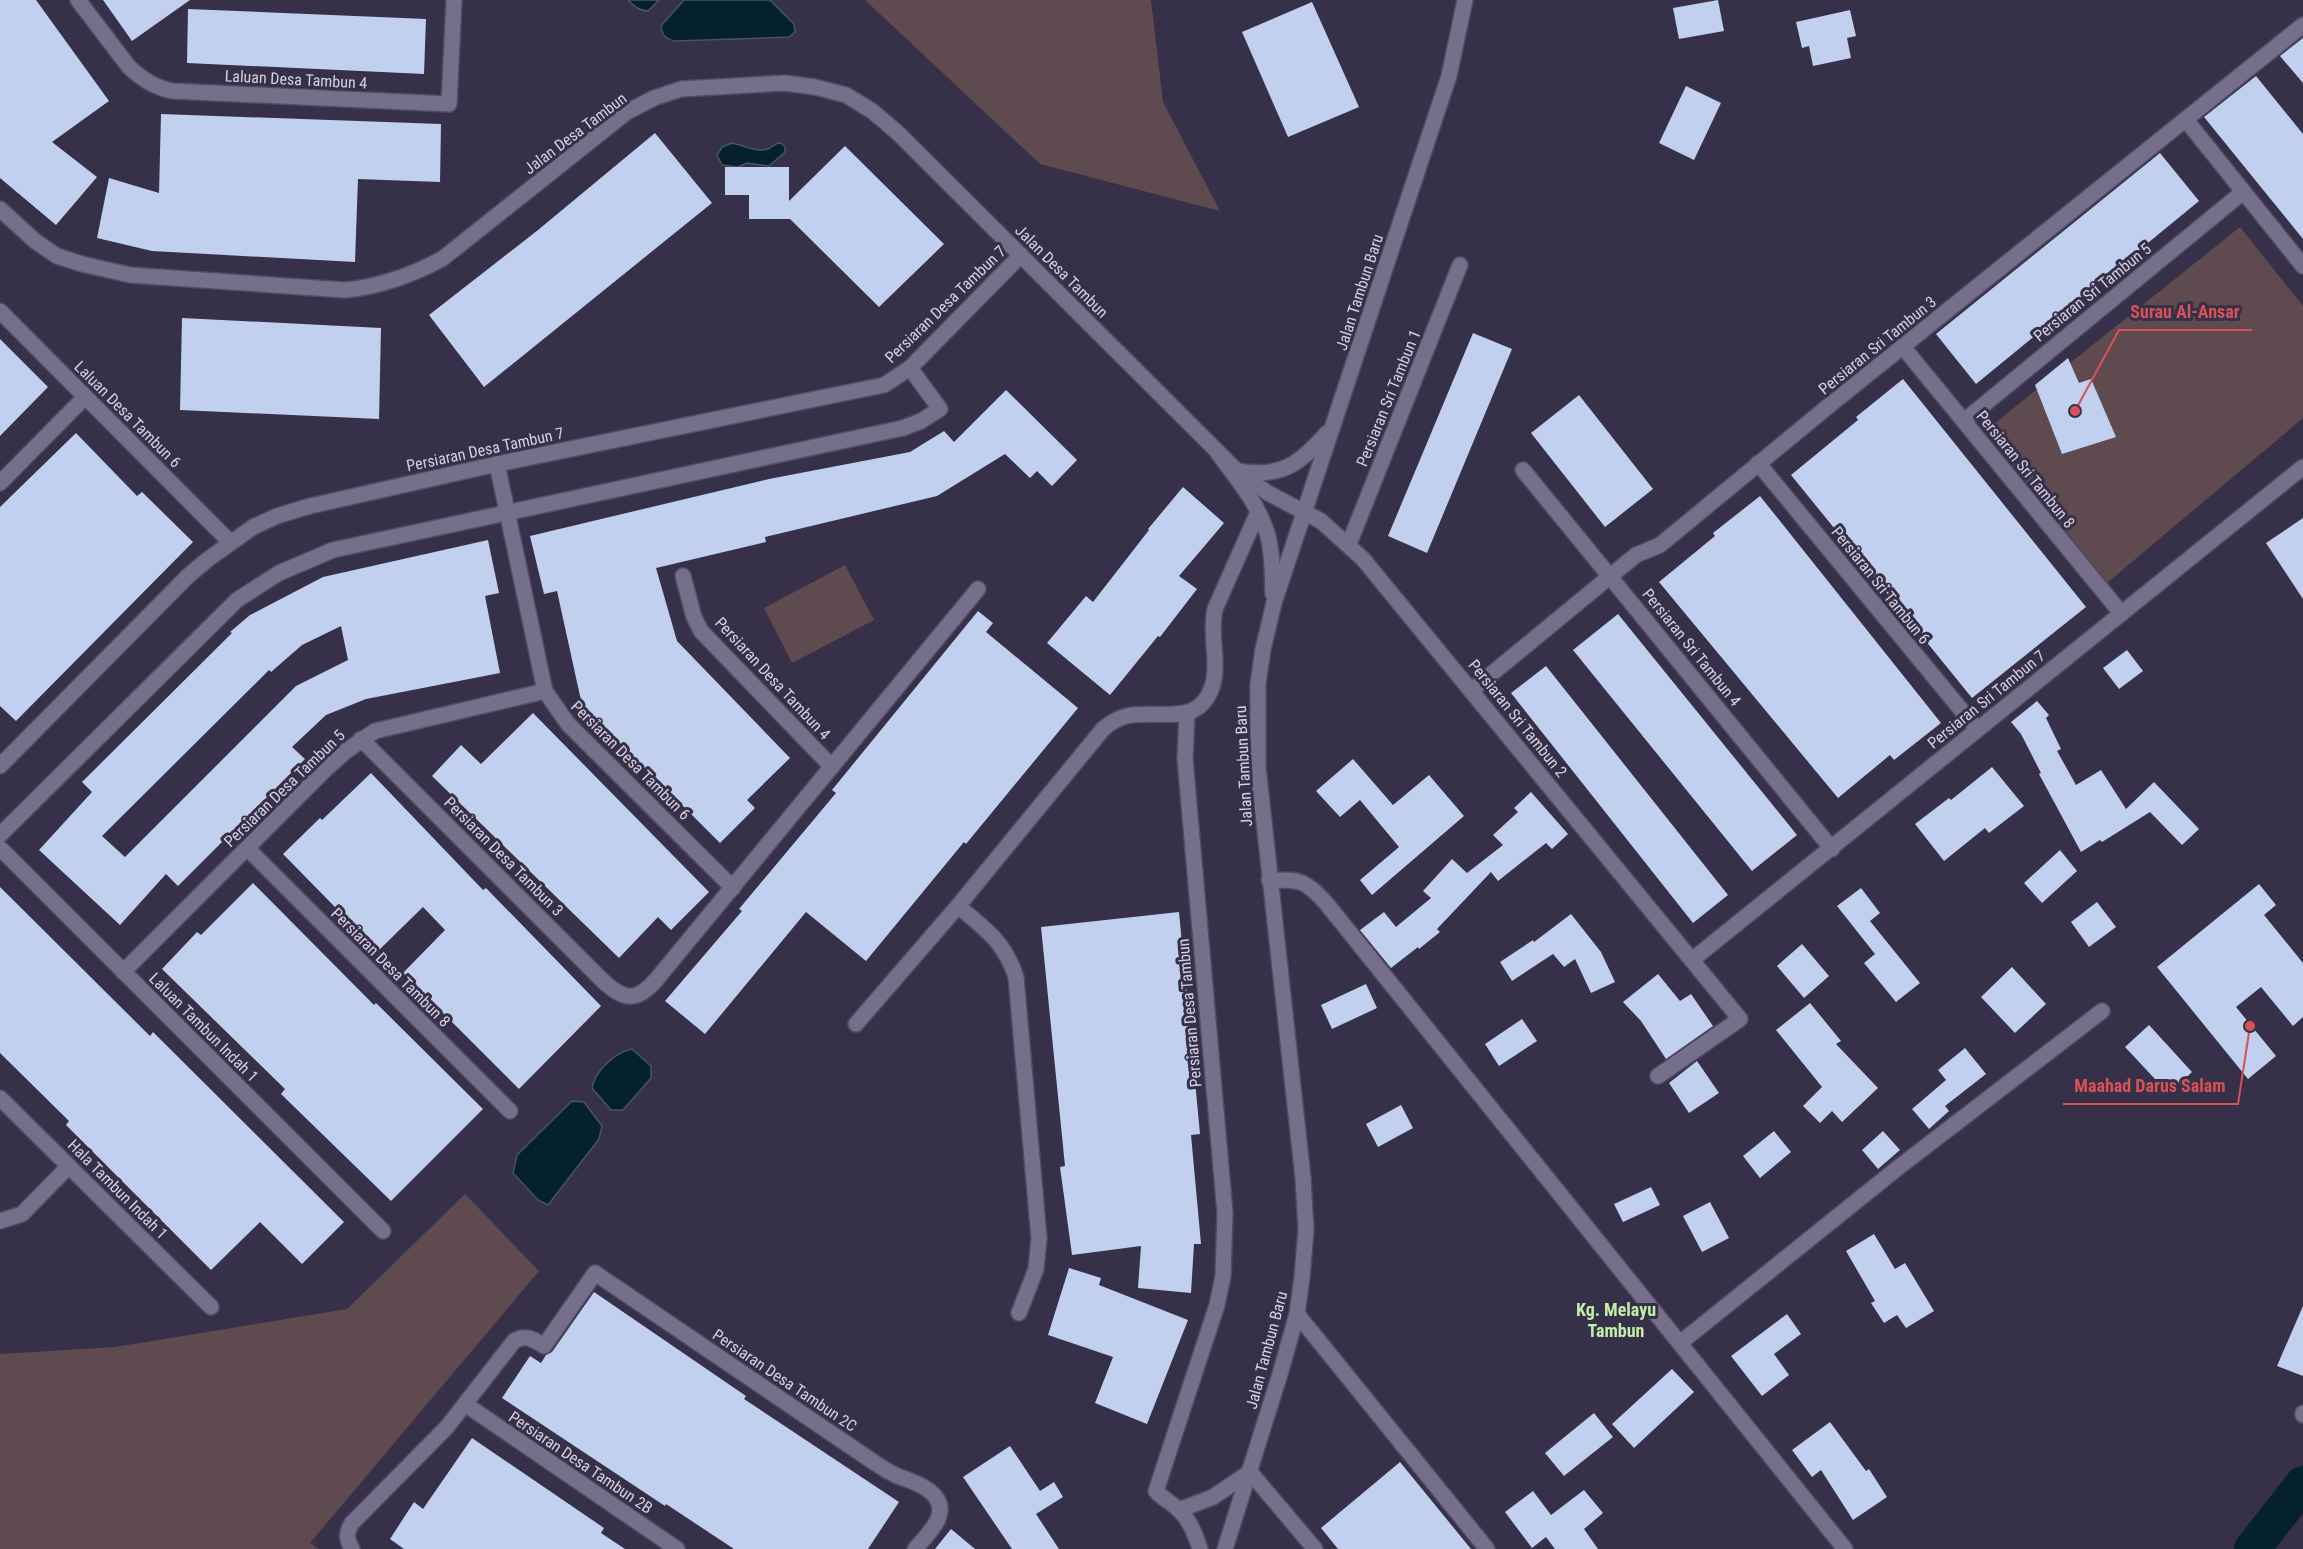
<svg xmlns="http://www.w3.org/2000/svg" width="2303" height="1549" viewBox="0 0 2303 1549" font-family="'Roboto Condensed',sans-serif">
	<rect width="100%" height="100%" fill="#363049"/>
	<g fill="#5f4a50">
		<polygon points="865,0 1151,0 1163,102 1220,211 1040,164"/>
		<polygon points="2240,227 2303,306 2303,418 2107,583 1985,431"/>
		<polygon points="845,565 874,620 792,663 764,608"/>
		<polygon points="465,1194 539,1271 310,1543 319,1549 0,1549 0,1354 115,1347 347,1309"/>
	</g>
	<g fill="#05212d" stroke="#435663" stroke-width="1.5">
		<path d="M628 0H659L648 11C639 11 634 6 628 0Z"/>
		<path d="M684 0H770L794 24 795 32 789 37 675 41C666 39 662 36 661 26Z"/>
		<path d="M732 143C742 145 759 153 768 149 774 147 773 143 781 143L785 147V152L769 166 747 163 738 167 722 165 717 155 722 147Z"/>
		<path d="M632 1049 651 1066V1078L623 1110H611L592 1088C595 1071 615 1052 632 1049Z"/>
		<polygon points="572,1101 584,1102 602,1126 599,1139 548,1205 538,1200 513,1173 517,1155"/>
	</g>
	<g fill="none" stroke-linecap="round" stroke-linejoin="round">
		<polyline stroke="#05212d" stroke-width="36" points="2252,1549 2303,1484"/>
	</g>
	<g fill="#c0d0ee" fill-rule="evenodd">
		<polygon points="0,0 36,0 109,101 52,142 97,177 56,225 0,178"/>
		<polygon points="103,0 190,0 132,41"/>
		<polygon points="1718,0 1724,31 1679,39 1673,8"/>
		<polygon points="1312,2 1359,107 1288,137 1242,32"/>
		<polygon points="188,9 426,19 424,74 187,63"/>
		<polygon points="1850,10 1856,36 1847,38 1851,58 1813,66 1809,46 1802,48 1796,22"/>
		<polygon points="2303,38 2303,83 2280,56"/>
		<polygon points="2256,76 2303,134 2303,239 2204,117"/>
		<polygon points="1686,86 1721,103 1694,160 1659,143"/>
		<polygon points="161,114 441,124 440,182 358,179 355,262 152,251 97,238 109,178 159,193"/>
		<polygon points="655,133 712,203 484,387 429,315 538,230"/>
		<polygon points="845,146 944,244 879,307 790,219 749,219 749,195 725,195 725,167 789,167 789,201"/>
		<polygon points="2160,153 2199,201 1976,384 1936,334"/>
		<polygon points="182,318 381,328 379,419 180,410"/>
		<polygon points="1473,333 1512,349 1427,553 1388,536"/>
		<polygon points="0,339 48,387 0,436"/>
		<polygon points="2068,358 2079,383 2091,379 2116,437 2062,454 2035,385"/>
		<polygon points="1903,379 2086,607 1972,698 1791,475 1858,420 1856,417"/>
		<polygon points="1006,390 1077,460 1052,486 1037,471 1030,478 1005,454 937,496 765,537 766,542 656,568 677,641 790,758 747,800 755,808 720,843 582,705 557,591 544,594 530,536 769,479 910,452 944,431 954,442"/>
		<polygon points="1579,395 1653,489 1605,527 1531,433"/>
		<polygon points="76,433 137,496 142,492 193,542 16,721 0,706 0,507"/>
		<polygon points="1183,487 1224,523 1179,576 1197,589 1160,637 1158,636 1110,695 1047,643 1086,596 1093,602 1149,530 1148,529"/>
		<polygon points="1760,496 1941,723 1894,760 1890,755 1838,798 1659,582 1715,536 1713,533"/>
		<polygon points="2303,518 2303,599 2266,543"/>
		<path d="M488 540 499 593 485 596 500 673 366 699 326 715 292 747 305 759 178 886 166 874 120 925 39 850 92 792 82 782 232 633 230 632 250 615 323 577ZM341 626 348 660 296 686 125 857 102 836 269 670 271 672 302 645Z"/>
		<polygon points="978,611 993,623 986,632 1078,708 966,844 964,842 866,961 806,912 705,1034 665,1001 742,911 739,909 836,793 832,790"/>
		<polygon points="1618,614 1797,835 1752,871 1573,650"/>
		<polygon points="2127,650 2143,671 2119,689 2103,668"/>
		<polygon points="1546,666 1728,895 1693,923 1511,693"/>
		<polygon points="2037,701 2049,715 2046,718 2061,749 2057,751 2076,785 2101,770 2126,809 2154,782 2199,829 2182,845 2150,812 2102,842 2100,840 2081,852 2039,774 2041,773 2021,734 2011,722"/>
		<polygon points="533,713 709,892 671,930 658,917 619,958 432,776 461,745 481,764"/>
		<polygon points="1353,759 1393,805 1429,775 1464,816 1372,895 1360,880 1399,847 1360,800 1340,817 1316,791"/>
		<polygon points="1992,767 2024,806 1989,833 1985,828 1944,861 1915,824 1949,798 1951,800"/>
		<polygon points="371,773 483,890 486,888 601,1006 519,1089 403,973 445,930 423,907 378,951 283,854 320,818 322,820"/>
		<polygon points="1531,792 1568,834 1552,849 1546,843 1498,881 1491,872 1437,929 1440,932 1419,949 1418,947 1391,968 1360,930 1384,912 1396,927 1431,898 1423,891 1452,859 1467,873 1503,845 1493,835 1518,812 1514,808"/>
		<polygon points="2060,850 2077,871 2042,903 2024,883"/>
		<polygon points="253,883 374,1005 376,1003 483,1109 391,1201 281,1094 285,1089 162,969 197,932 201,935"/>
		<polygon points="2259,884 2276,905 2264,915 2303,963 2303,1017 2293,1026 2261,987 2236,1007 2276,1056 2248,1079 2157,967"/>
		<polygon points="0,887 150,1036 153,1032 344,1222 302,1264 260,1222 211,1270 66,1125 69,1121 0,1053"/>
		<polygon points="1861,888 1880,913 1870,921 1920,983 1896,1002 1864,963 1875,954 1837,906"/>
		<polygon points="2097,902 2116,927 2089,947 2071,922"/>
		<polygon points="1179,912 1200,1134 1191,1135 1201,1244 1194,1244 1191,1293 1138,1288 1141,1246 1072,1255 1060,1167 1065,1166 1041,927"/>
		<polygon points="1571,914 1601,952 1615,982 1591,993 1575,959 1564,967 1553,954 1512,981 1500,962 1533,940 1534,942"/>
		<polygon points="1802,944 1829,976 1804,998 1777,966"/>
		<polygon points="2012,967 2046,1004 2015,1033 1981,997"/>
		<polygon points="1658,974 1680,1001 1691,994 1713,1026 1666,1059 1641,1021 1623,1002"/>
		<polygon points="1366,984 1377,1008 1332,1029 1321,1005"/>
		<polygon points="1810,1003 1841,1041 1836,1044 1878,1088 1842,1122 1832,1111 1820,1123 1803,1106 1822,1087 1776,1030"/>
		<polygon points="1522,1019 1537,1041 1499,1066 1485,1044"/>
		<polygon points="2149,1025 2192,1072 2169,1094 2125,1047"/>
		<polygon points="1965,1048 1986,1074 1945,1106 1949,1111 1929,1129 1912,1109 1946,1080 1938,1070"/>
		<polygon points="1697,1061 1719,1093 1689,1113 1669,1083"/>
		<polygon points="1401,1105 1413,1128 1378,1147 1366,1124"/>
		<polygon points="1774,1131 1791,1152 1760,1178 1743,1156"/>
		<polygon points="1883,1131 1900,1150 1878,1169 1862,1150"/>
		<polygon points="1651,1187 1660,1205 1623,1222 1614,1204"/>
		<polygon points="1710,1202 1729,1238 1702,1252 1683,1216"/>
		<polygon points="1874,1234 1895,1269 1905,1263 1934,1311 1906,1328 1897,1315 1884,1323 1871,1303 1875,1301 1846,1251"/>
		<polygon points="1069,1268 1101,1278 1099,1285 1188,1320 1147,1424 1095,1403 1113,1357 1048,1335"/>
		<polygon points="594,1292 746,1396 744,1399 899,1502 868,1549 734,1549 666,1504 665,1506 502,1398 530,1356 541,1363 546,1355 552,1352"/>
		<polygon points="2303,1306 2303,1376 2277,1366"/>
		<polygon points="1787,1314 1801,1334 1774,1354 1789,1375 1762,1396 1731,1356"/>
		<polygon points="1672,1369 1694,1392 1634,1448 1612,1424"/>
		<polygon points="1594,1413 1613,1437 1564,1476 1545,1453"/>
		<polygon points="1830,1422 1866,1471 1869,1469 1887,1497 1853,1520 1821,1470 1812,1477 1792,1450"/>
		<polygon points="472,1438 604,1528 601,1533 625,1549 404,1549 390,1539 414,1502 423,1509"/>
		<polygon points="1010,1446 1040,1491 1054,1482 1063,1497 1036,1514 1059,1549 1012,1549 963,1477"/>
		<polygon points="1400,1462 1471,1549 1338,1549 1321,1528"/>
		<polygon points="1584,1490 1603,1513 1584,1529 1598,1549 1555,1549 1546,1537 1532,1548 1505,1512 1533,1491 1551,1515"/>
		<polygon points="951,1529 975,1549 935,1549"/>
	</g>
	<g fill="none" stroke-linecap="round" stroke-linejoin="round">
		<g stroke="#504b60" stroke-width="18">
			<g id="minor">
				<path d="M78 0 129 67C142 79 154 87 172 91L449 104 454 0"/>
				<polyline points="2186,120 2303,266"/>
				<path d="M0 209 35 241 57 256 82 264 130 275 345 290C379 287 412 275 442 259L627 112 654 98 681 89 785 83 815 87 846 95 872 111 898 133 1237 471 1268 493 1321 521 1363 559 1740 1019 1658 1076"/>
				<polyline points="0,311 230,542"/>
				<polyline points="1903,347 2121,613"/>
				<polyline points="1964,421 2243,192"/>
				<polyline points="1758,463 1977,729"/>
				<polyline points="497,464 545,691 568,724 733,888"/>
				<polyline points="1523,470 1832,849"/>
				<polyline points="0,483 85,397"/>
				<polyline points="1349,544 1460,265"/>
				<polyline points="683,576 694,617 701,631 832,767"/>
				<polyline points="1472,690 1636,555 1660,545 1831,404 2303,25"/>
				<path d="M1187 713 1185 759 1225 1213 1223 1276 1217 1305 1156 1491C1163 1499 1172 1503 1179 1510 1189 1519 1196 1536 1200 1549"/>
				<path d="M361 739 602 980C623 1000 636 1003 656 980L978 589"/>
				<polyline points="0,766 188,576 207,560 253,527 277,516 310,506 497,464 884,385 910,368 1021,255"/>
				<polyline points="0,835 237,600 279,573 333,550 903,428 921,421 940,409 910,368"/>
				<polyline points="0,848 383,1231"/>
				<polyline points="247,848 510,1111"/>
				<path d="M1269 880C1301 880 1304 879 1326 903L1845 1549"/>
				<path d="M958 906C986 930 1004 941 1016 977L1039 1238 1036 1269 1019 1313"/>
				<polyline points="1692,960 2303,467"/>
				<polyline points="123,972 326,769 346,751 375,731 545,691"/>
				<path d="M856 1024 958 906 1103 729C1110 723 1117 718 1127 716 1158 709 1198 728 1212 687 1220 664 1209 635 1215 609L1258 512"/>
				<polyline points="0,1098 211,1307"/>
				<polyline points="0,1221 22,1214 69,1166"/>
				<polyline points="1297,1314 1487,1549"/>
				<polyline points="1680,1343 1899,1167 2102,1011"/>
				<polyline points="465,1404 677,1549"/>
				<polyline points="2303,1413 2303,1415"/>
				<polyline points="1179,1510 1213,1497 1250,1472 1315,1549"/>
				<path d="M352 1549C346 1538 346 1533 352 1523L447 1427 514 1341C526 1334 533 1339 544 1346L595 1273 875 1463C883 1468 891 1474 900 1477 918 1483 948 1494 938 1519 933 1530 923 1540 915 1549"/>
			</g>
		</g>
		<g stroke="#504b60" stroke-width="18">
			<g id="secondary">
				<path d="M1218 453C1236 478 1258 503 1267 533 1273 552 1272 574 1273 594"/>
				<path d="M1237 471C1281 478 1299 465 1327 433"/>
				<polyline points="1225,1549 1280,1374 1297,1314 1302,1277 1306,1230 1303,1178 1258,767 1258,684 1263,649 1274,603 1449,76 1465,0"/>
			</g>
		</g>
		<use href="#minor" stroke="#766f8c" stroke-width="15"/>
		<use href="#secondary" stroke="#766f8c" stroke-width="15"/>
	</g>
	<g text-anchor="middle" stroke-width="6" stroke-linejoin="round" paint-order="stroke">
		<g font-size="16" fill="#d4d1e1" stroke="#363049">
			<text transform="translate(296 79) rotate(3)" y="6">Laluan Desa Tambun 4</text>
			<text transform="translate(575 133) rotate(-37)" y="6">Jalan Desa Tambun</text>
			<text transform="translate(1062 271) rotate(45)" y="6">Jalan Desa Tambun</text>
			<text transform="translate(1359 292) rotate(-72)" y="6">Jalan Tambun Baru</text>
			<text transform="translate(2092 292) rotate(-39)" y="6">Persiaran Sri Tambun 5</text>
			<text transform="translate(945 304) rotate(-44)" y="6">Persiaran Desa Tambun 7</text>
			<text transform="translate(1877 345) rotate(-39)" y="6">Persiaran Sri Tambun 3</text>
			<text transform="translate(1388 398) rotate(-68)" y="6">Persiaran Sri Tambun 1</text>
			<text transform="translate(128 414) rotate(45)" y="6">Laluan Desa Tambun 6</text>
			<text transform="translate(485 449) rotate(-12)" y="6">Persiaran Desa Tambun 7</text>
			<text transform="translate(2026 469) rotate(51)" y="6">Persiaran Sri Tambun 8</text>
			<text transform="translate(1881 585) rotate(51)" y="6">Persiaran Sri Tambun 6</text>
			<text transform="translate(1692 647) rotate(51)" y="6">Persiaran Sri Tambun 4</text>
			<text transform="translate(773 678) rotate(47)" y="6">Persiaran Desa Tambun 4</text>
			<text transform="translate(1986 699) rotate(-39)" y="6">Persiaran Sri Tambun 7</text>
			<text transform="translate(1518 718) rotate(51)" y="6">Persiaran Sri Tambun 2</text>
			<text transform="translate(631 760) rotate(45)" y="6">Persiaran Desa Tambun 6</text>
			<text transform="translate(1243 766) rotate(-93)" y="6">Jalan Tambun Baru</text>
			<text transform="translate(284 788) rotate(-44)" y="6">Persiaran Desa Tambun 5</text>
			<text transform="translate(504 856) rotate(45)" y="6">Persiaran Desa Tambun 3</text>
			<text transform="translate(391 967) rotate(45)" y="6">Persiaran Desa Tambun 8</text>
			<text transform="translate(1189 1013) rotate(-95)" y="6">Persiaran Desa Tambun</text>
			<text transform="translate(204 1027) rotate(45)" y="6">Laluan Tambun Indah 1</text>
			<text transform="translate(118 1189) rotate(45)" y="6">Hala Tambun Indah 1</text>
			<text transform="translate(1266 1350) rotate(-75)" y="6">Jalan Tambun Baru</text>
			<text transform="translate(785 1380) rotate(34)" y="6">Persiaran Desa Tambun 2C</text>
			<text transform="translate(581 1462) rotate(34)" y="6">Persiaran Desa Tambun 2B</text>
		</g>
		<g font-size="18" font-weight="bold" fill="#c1eca9" stroke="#363049">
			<text x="1616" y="1316">Kg. Melayu<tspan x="1616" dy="21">Tambun</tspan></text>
		</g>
	</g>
	<path fill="none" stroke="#d65256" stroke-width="2" d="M2075 411L2119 330H2252M2250 1026L2238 1104H2063"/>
	<g fill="#d65256" stroke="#363049" stroke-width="2">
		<circle cx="2075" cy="411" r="6"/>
		<circle cx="2250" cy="1026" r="6"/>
	</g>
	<g font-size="18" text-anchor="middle" font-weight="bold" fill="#d65256" stroke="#363049" stroke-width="6" stroke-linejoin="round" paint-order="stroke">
		<text x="2185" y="318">Surau Al-Ansar</text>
		<text x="2150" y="1092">Maahad Darus Salam</text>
	</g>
</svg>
